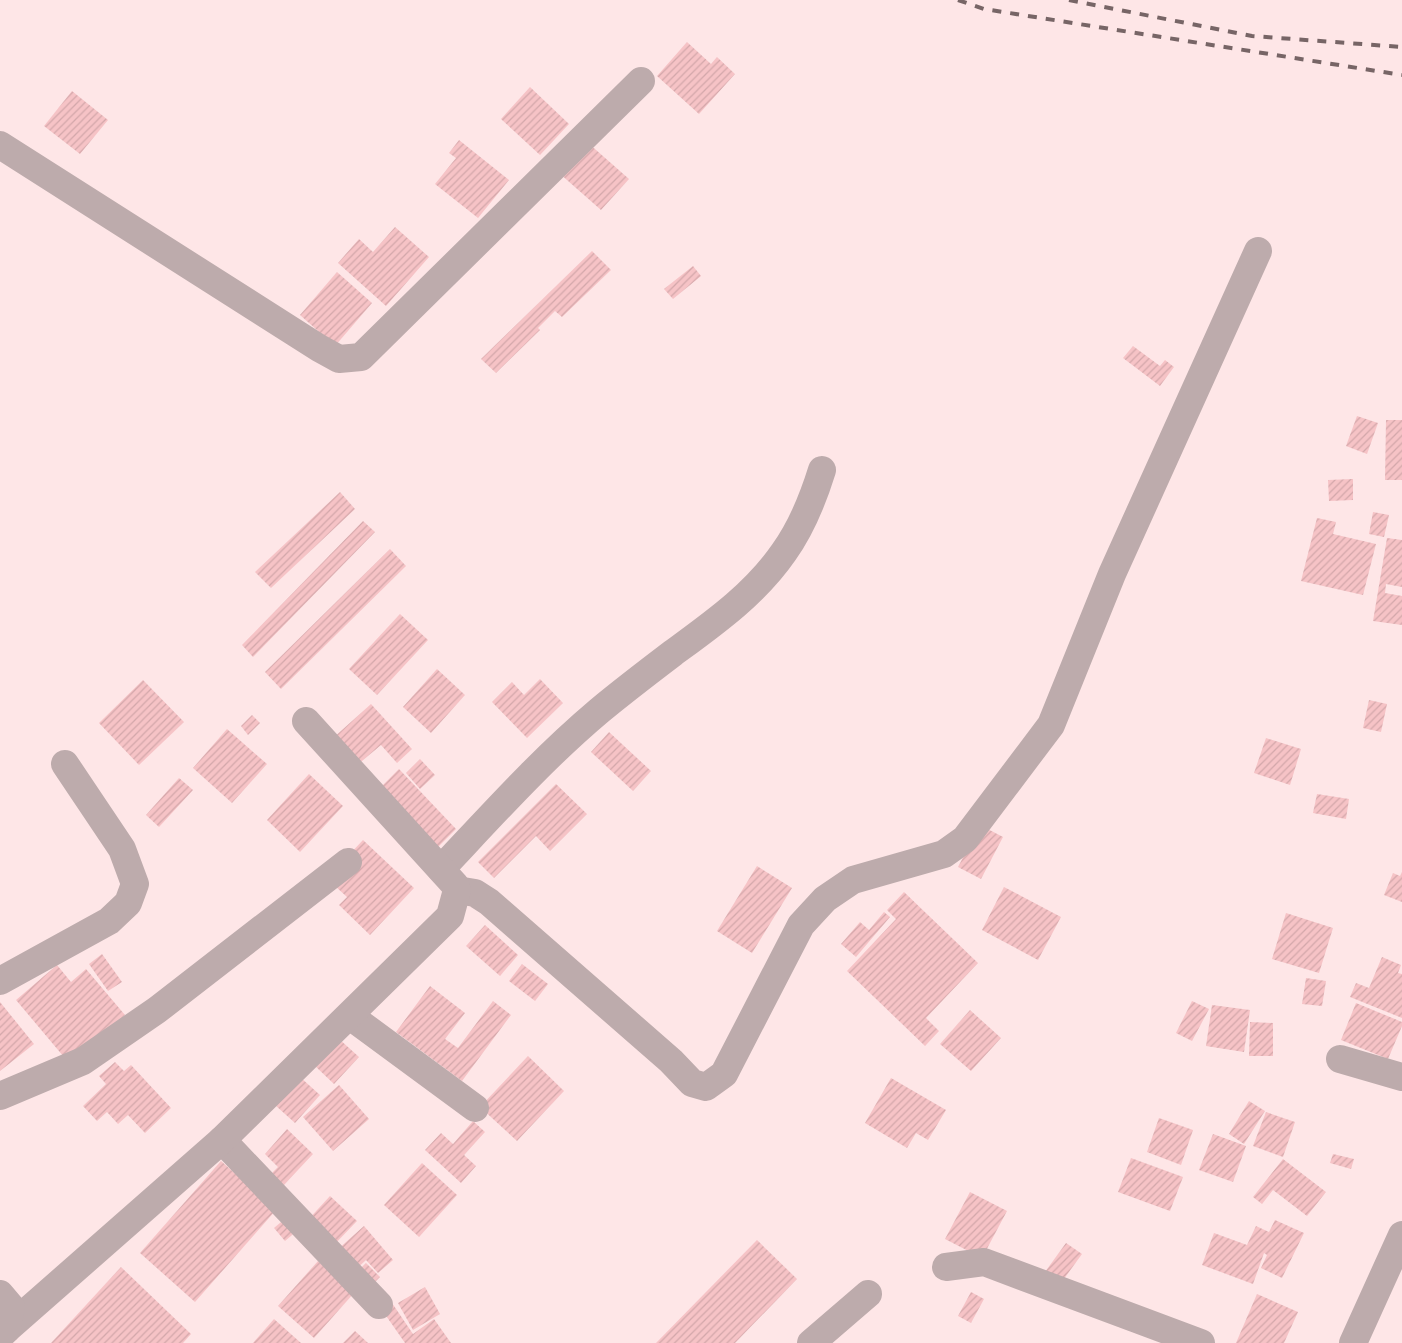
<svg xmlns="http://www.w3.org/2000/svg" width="1402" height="1343" viewBox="0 0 1402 1343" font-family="'Alegreya Sans',sans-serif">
	<defs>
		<pattern id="building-hatch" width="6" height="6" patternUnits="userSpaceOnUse" patternTransform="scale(1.25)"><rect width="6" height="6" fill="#f6c3c6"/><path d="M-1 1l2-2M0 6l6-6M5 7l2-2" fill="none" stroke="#d3a7aa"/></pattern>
	</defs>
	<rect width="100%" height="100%" fill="#fee6e7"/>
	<g fill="url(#building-hatch)">
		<polygon points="687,42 711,64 717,57 735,74 699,114 657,76"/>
		<polygon points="530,87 569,124 540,155 501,119"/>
		<polygon points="72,91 108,120 80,154 44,126"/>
		<polygon points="459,140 509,180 478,218 435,184 456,158 449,153"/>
		<polygon points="587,142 629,179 601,210 559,173"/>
		<polygon points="395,227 429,257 386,306 338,263 359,239 373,252"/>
		<polygon points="592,251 611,270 562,317 555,311 538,328 540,330 496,373 481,359"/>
		<polygon points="693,266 701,276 673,299 664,289"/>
		<polygon points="337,272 372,303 335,346 300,315"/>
		<polygon points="1133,346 1160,366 1165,360 1174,367 1160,386 1123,358"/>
		<polygon points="1357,416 1378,423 1367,454 1346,446"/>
		<polygon points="1386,420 1402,420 1402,480 1385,480"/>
		<polygon points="1353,479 1353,500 1329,501 1328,480"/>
		<polygon points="340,492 355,509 271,588 255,572"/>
		<polygon points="1373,512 1389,515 1384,537 1369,534"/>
		<polygon points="1317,518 1336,522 1333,534 1376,544 1363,595 1301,581"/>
		<polygon points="363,521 375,532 253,657 242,645"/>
		<polygon points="1387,538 1402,540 1402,587 1386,584 1385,593 1402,596 1402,625 1373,621"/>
		<polygon points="390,549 406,566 281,689 265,672"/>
		<polygon points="400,614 428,640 377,695 349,669"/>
		<polygon points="437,669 465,695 431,733 403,707"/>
		<polygon points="540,679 563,703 527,738 492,702 512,682 524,695"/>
		<polygon points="143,680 184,722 139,765 99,723"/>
		<polygon points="1369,700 1387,704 1381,732 1363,728"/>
		<polygon points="371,704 412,749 397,763 381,745 356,766 332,739"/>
		<polygon points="252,715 260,723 248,735 241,726"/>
		<polygon points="227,729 267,764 232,803 193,768"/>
		<polygon points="609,732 651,771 633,791 591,752"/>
		<polygon points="1266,738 1301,749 1290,785 1254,773"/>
		<polygon points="420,759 435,775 420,789 406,773"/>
		<polygon points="399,769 456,829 433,852 376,792"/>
		<polygon points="309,774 343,806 300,852 267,820"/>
		<polygon points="179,778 193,790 159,827 146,815"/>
		<polygon points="556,784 587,814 550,851 536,836 494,878 478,862"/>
		<polygon points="1317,794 1349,799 1346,819 1313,813"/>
		<polygon points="980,825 1003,837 981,879 958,867"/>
		<polygon points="363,840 414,888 370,935 339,905 347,897 335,886 348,856"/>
		<polygon points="757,866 792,888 752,953 717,931"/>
		<polygon points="1402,872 1402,902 1384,895 1393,873 1400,876"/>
		<polygon points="1004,887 1061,917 1038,960 982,930"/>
		<polygon points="904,892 978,963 926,1018 939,1031 925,1046 847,971 896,919 887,910"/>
		<polygon points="884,912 890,917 856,957 841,944 860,922 869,930"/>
		<polygon points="1286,913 1333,928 1319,973 1272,959"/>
		<polygon points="485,925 518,955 500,976 466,946"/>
		<polygon points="102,954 122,982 108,991 89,964"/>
		<polygon points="1382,957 1401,965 1398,973 1402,974 1402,1018 1350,997 1356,983 1369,988"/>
		<polygon points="522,964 548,984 535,1001 509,981"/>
		<polygon points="57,965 71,982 86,969 125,1015 69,1063 16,1000"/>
		<polygon points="1306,978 1326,981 1322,1006 1302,1004"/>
		<polygon points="430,986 465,1013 445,1039 458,1048 493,1001 511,1015 462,1081 396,1032"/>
		<polygon points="1192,1001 1209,1009 1192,1041 1176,1033"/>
		<polygon points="0,1002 34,1044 0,1071"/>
		<polygon points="1356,1003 1402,1022 1402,1026 1388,1059 1341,1040"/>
		<polygon points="1212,1005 1250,1010 1244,1052 1206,1046"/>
		<polygon points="970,1010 1001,1038 971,1071 940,1044"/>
		<polygon points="1250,1022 1273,1023 1273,1056 1249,1056"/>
		<polygon points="338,1038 359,1057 334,1084 314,1065"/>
		<polygon points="528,1056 564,1091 517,1141 480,1107"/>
		<polygon points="115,1062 124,1071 131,1065 171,1108 145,1133 128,1115 118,1124 107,1112 97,1121 83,1106 106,1084 99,1076"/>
		<polygon points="300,1077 320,1095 295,1123 275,1105"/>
		<polygon points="891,1078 946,1110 928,1140 916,1133 907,1148 865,1123"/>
		<polygon points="339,1085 369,1119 333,1151 303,1117"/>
		<polygon points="1249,1101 1265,1111 1244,1144 1229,1134"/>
		<polygon points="1266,1112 1295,1122 1283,1157 1253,1146"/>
		<polygon points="1159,1118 1193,1130 1181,1165 1147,1152"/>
		<polygon points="473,1121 485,1132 464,1155 476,1166 461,1183 425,1150 441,1133 453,1144"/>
		<polygon points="287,1129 313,1154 282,1187 270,1175 278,1167 265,1154"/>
		<polygon points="1213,1134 1246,1146 1233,1182 1199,1170"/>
		<polygon points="1333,1154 1354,1159 1351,1169 1330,1163"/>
		<polygon points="1131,1158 1183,1177 1170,1211 1118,1192"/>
		<polygon points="1283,1159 1326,1192 1307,1216 1273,1190 1262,1204 1253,1197"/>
		<polygon points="221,1161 276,1210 195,1302 140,1253"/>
		<polygon points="422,1163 457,1195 419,1237 384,1205"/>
		<polygon points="970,1192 1007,1211 982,1258 945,1239"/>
		<polygon points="330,1196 357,1221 332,1247 306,1222"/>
		<polygon points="287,1217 298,1230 285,1241 274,1228"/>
		<polygon points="1275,1220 1304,1233 1282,1278 1261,1268 1267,1255 1264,1253 1253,1284 1202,1265 1214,1233 1247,1245 1256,1226 1269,1232"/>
		<polygon points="364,1226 393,1260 378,1273 366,1260 354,1271 336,1251"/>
		<polygon points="757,1240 797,1279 735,1343 656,1343"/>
		<polygon points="1066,1243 1082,1254 1053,1294 1037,1283"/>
		<polygon points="318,1261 354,1293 314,1338 278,1306"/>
		<polygon points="366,1263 380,1277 371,1286 357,1272"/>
		<polygon points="121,1267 191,1334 183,1343 51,1343"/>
		<polygon points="425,1287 440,1314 413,1330 398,1303"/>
		<polygon points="971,1292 984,1299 971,1323 958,1316"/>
		<polygon points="1257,1294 1298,1312 1284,1343 1236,1343"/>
		<polygon points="392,1303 413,1334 434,1319 451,1343 405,1343 382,1310"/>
		<polygon points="274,1319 301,1343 253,1343"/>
		<polygon points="355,1331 368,1343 343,1343"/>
	</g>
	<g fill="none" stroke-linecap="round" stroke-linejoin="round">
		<g stroke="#bdabac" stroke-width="28">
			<polyline points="0,145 319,348 339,359 361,357 641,81"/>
			<path d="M441 869C492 815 542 759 599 711 623 691 648 672 673 653 714 623 755 594 784 552 802 527 813 499 822 470"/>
			<polyline points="457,890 475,893 489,902 671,1061 692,1083 706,1087 724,1074 801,925 825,899 853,880 944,854 965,839 1051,725 1112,574 1258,251"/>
			<polyline points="0,981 109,921 128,903 135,884 122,849 65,764"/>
			<polyline points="350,1016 475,1108"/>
			<polyline points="1340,1059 1402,1077"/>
			<polyline points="0,1096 83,1061 157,1010 348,862"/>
			<polyline points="222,1140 379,1305"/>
			<polyline points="946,1267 984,1262 1201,1343"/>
			<polyline points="7,1329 222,1140 450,916 457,890 455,885 306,721"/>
			<polyline points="811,1343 868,1294"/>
			<polyline points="1353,1343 1402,1235"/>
		</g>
		<polyline stroke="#bdabac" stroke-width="28" points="0,1294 11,1307 7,1329 0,1336"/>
		<g stroke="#776566" stroke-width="4" stroke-dasharray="9 9" stroke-linecap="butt">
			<polyline points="958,0 984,9 1402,75"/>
			<polyline points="1069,0 1252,36 1402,47"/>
		</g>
	</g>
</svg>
